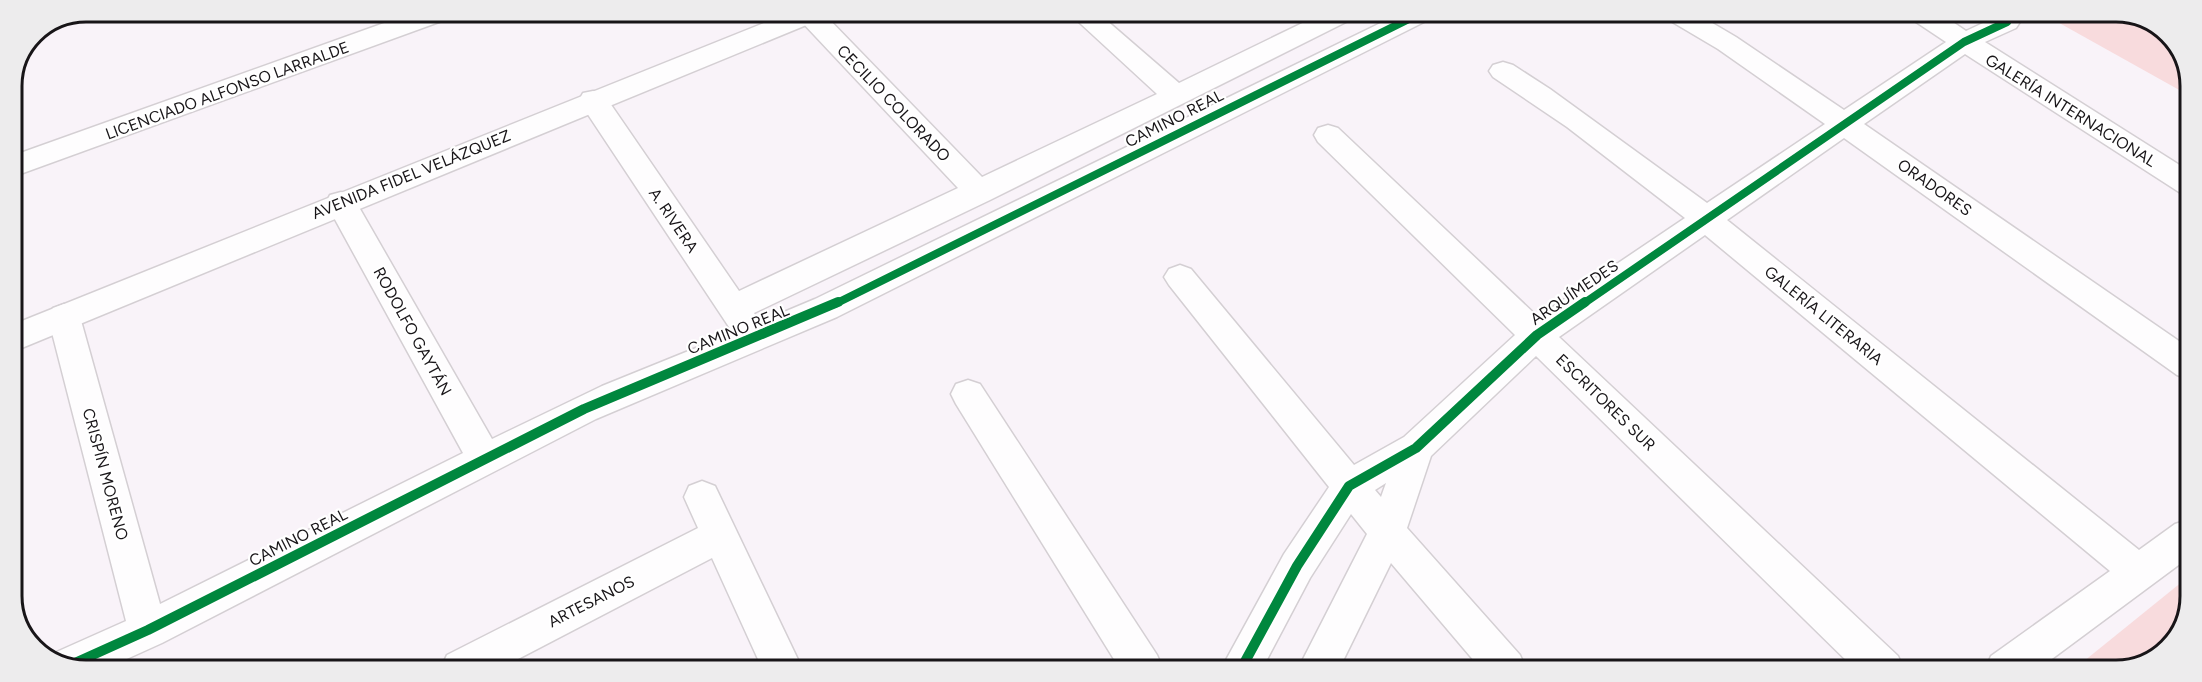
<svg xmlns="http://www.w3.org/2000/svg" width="2202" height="682" viewBox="0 0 2202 682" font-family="Figtree,sans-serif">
	<rect width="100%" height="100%" fill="#f9f3f9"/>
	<g fill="#f8dbdd">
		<polygon points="2045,15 2135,15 2174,41 2190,81 2190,96"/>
		<polygon points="2188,577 2187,615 2161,654 2116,670 2073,670"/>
	</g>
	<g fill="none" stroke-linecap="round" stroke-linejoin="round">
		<g stroke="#d4cfd3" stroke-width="3">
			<g id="street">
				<polygon points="86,12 100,12 96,18 84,21 74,17"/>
				<polygon points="415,12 454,12 450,18 12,177 12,156"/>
				<polygon points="797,13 823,13 982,177 1157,94 1069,13 1098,13 1179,83 1321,14 1354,14 1350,20 990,200 754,313 760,322 815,299 1399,14 1432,14 1428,20 837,317 596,419 162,643 109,667 67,667 50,657 52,654 126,621 48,317 53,308 64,304 75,308 80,317 160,604 463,453 326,203 330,195 341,192 352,195 492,439 602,386 733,333 583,107 579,100 583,93 593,91 603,93 739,291 958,188 800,20"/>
				<path d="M1665 14H1697L1736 37 1844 110 1946 42 1913 20 1909 14H1941L1966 31 1998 16H2016L2020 22 2016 28 1985 42 2189 171V196L2179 192 1965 54 1864 124 2189 348 2188 379 2177 375 1844 138 1727 220 2139 550 2175 524 2188 520V558L2037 670H1985L1991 656 2110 571 1705 235 1559 337 1898 656 1904 670H1856L1536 356 1431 456 1407 528 1520 655 1526 669H1481L1391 563 1339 669H1298L1367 534 1351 514 1310 578 1262 669H1221L1284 554 1329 487 1169 285 1164 277 1169 269 1180 265 1191 269 1354 465 1404 437 1515 335 1318 142 1314 135 1318 128 1328 125 1338 128 1538 317 1685 218 1567 127 1493 77 1489 71 1493 65 1503 62 1513 65 1550 89 1707 203 1825 124 1718 49 1669 20ZM1386 483 1381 497 1375 490Z"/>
				<polygon points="968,380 980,384 1157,655 1163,669 1120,669 956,404 951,394 956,384"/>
				<polygon points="702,481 715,486 802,668 762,668 712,558 501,668 441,668 447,655 698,528 684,497 689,486"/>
			</g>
		</g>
		<g stroke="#d4cfd3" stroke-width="3">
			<polygon id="secondary" points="789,13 825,13 821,19 12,352 12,325"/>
		</g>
		<use href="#street" fill="#fefdfe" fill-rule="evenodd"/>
		<use href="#secondary" fill="#fefdfe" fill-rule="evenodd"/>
		<g stroke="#fff" stroke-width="10">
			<g id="cycleway-far1">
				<polyline points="835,304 1419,14"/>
				<polyline points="1583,304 1964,42 2007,22"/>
			</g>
		</g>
		<g stroke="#fff" stroke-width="14">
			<g id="cycleway">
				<polyline points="66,667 148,630 584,409 838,302"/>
				<polyline points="1241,669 1297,566 1349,486 1416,448 1537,335 1585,302"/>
			</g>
		</g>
		<use href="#cycleway-far1" stroke="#00873e" stroke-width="8"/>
		<use href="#cycleway" stroke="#00873e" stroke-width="10"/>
	</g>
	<g text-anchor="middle" stroke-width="4.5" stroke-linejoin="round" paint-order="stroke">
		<g font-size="16" fill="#181518" stroke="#fff">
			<text transform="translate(227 90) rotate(-20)" y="6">LICENCIADO ALFONSO LARRALDE</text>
			<text transform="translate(894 103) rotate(46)" y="6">CECILIO COLORADO</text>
			<text transform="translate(2071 110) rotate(32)" y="6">GALERÍA INTERNACIONAL</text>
			<text transform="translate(1174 118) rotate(-27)" y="6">CAMINO REAL</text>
			<text transform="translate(411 174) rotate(-22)" y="6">AVENIDA FIDEL VELÁZQUEZ</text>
			<text transform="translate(1935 187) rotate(35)" y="6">ORADORES</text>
			<text transform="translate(674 220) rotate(56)" y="6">A. RIVERA</text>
			<text transform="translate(1574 292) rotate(-34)" y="6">ARQUÍMEDES</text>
			<text transform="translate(1824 315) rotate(39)" y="6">GALERÍA LITERARIA</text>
			<text transform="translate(738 329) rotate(-22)" y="6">CAMINO REAL</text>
			<text transform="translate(413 331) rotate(61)" y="6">RODOLFO GAYTÁN</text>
			<text transform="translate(1606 402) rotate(44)" y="6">ESCRITORES SUR</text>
			<text transform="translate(106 474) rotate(75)" y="6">CRISPÍN MORENO</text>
			<text transform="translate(298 537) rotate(-27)" y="6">CAMINO REAL</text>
			<text transform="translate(591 601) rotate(-27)" y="6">ARTESANOS</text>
		</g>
	</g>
	<path d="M0 0H2202V682H0ZM86 22H2116A64 64 0 0 1 2180 86V596A64 64 0 0 1 2116 660H86A64 64 0 0 1 22 596V86A64 64 0 0 1 86 22Z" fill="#edeced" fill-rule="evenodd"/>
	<path fill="none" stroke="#181518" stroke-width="3" d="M86 22H2116A64 64 0 0 1 2180 86V596A64 64 0 0 1 2116 660H86A64 64 0 0 1 22 596V86A64 64 0 0 1 86 22Z"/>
</svg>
